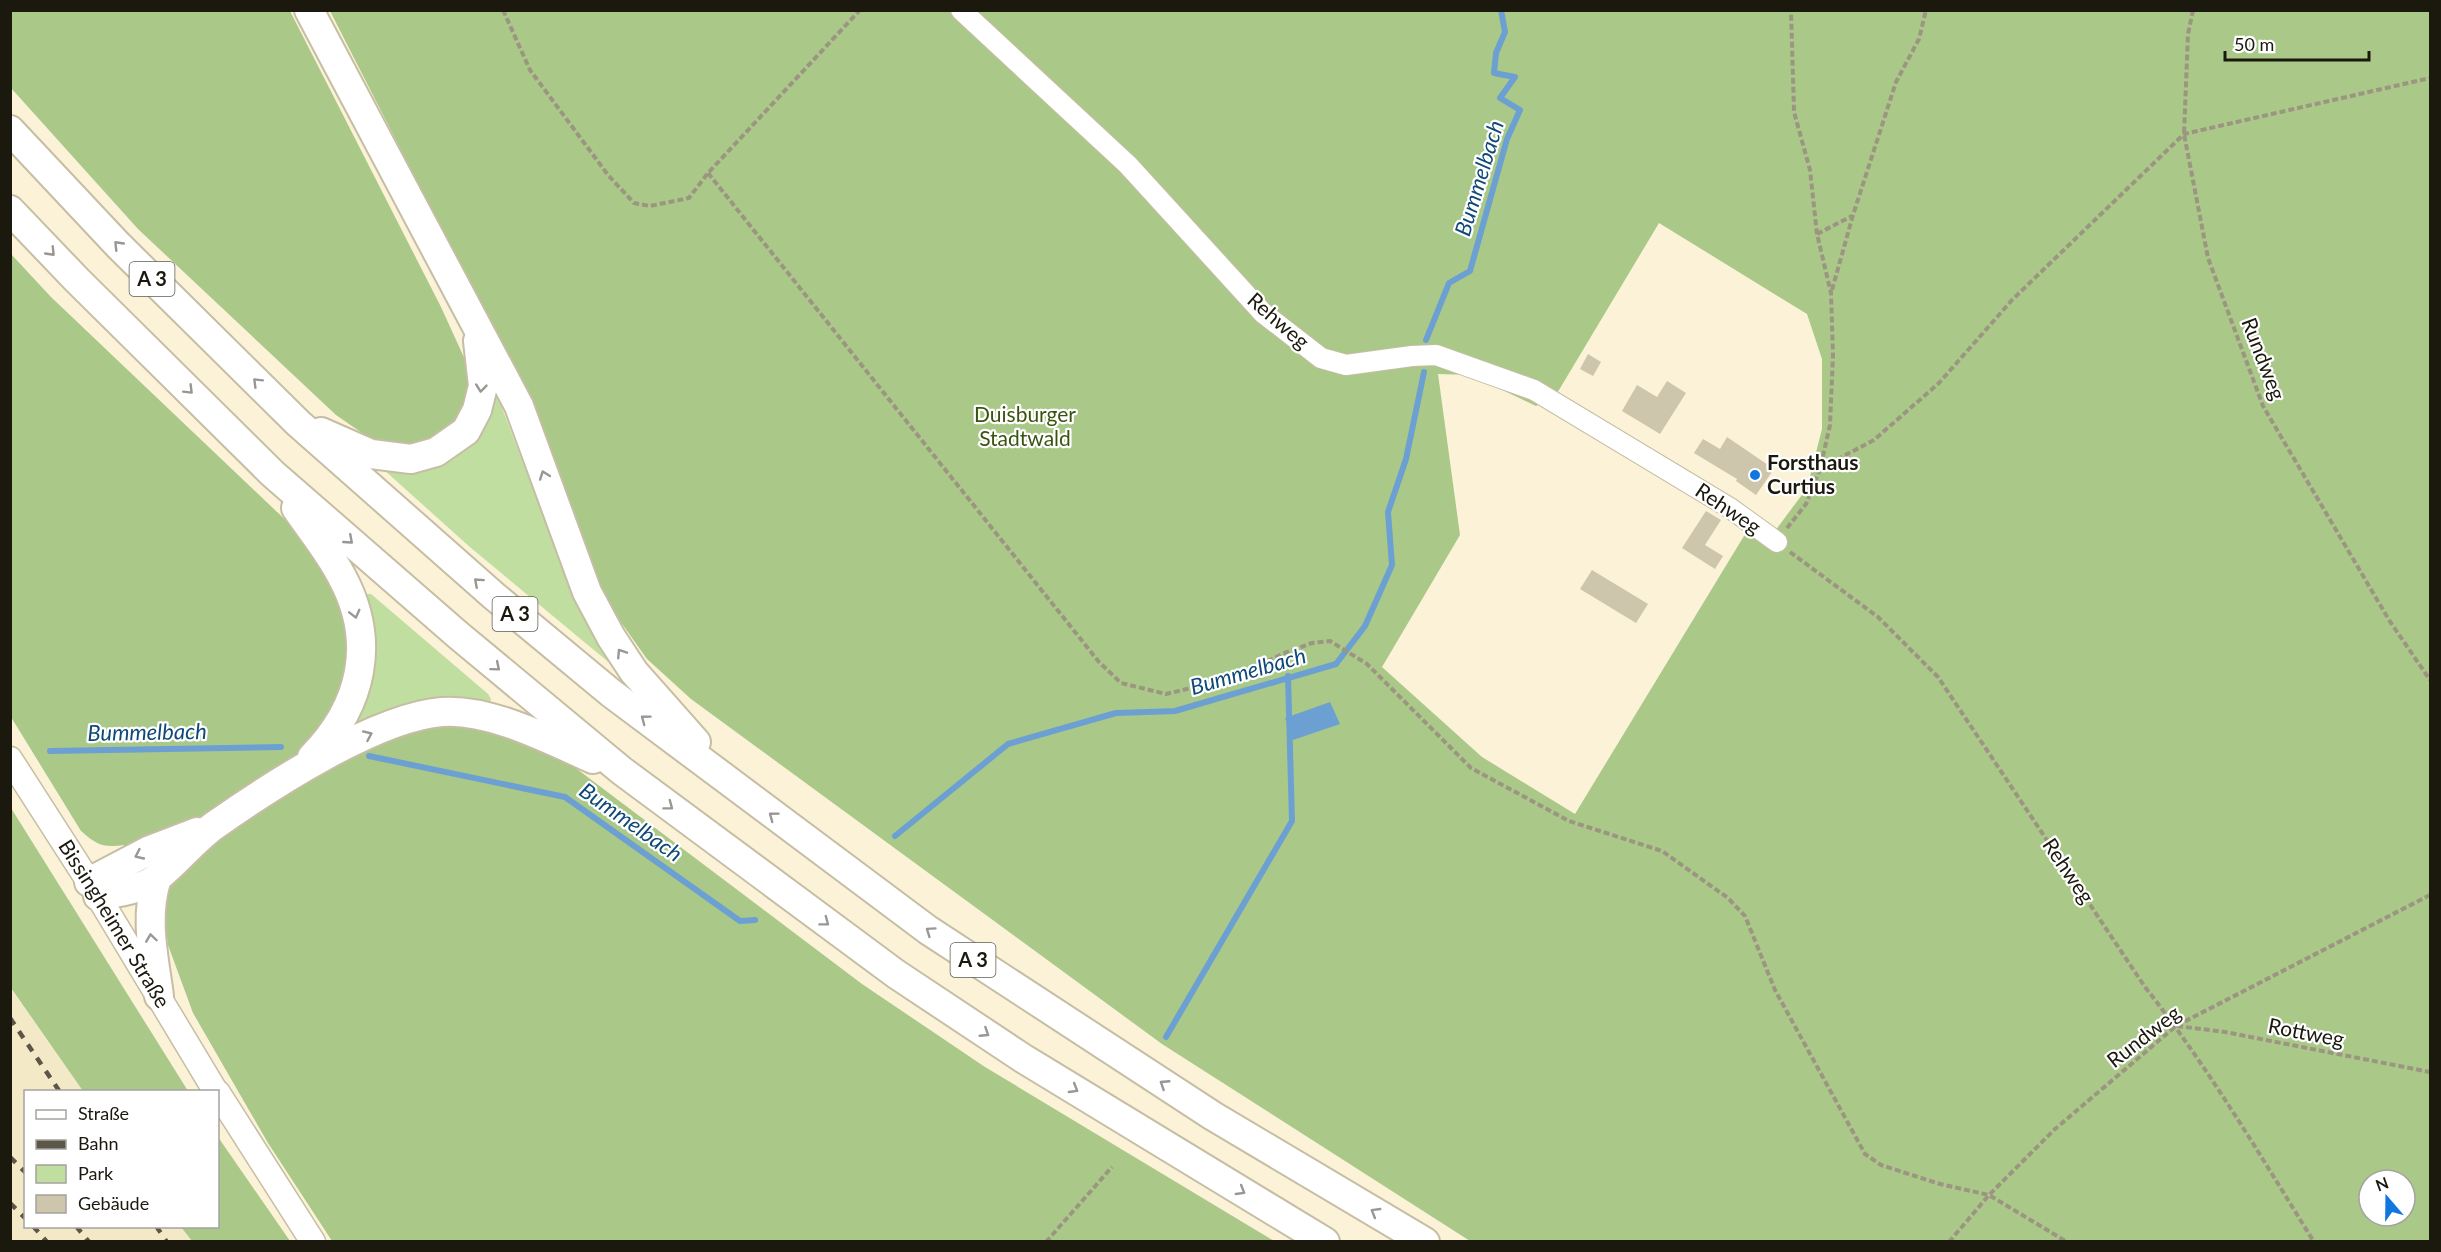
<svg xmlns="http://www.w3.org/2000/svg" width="2441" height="1252" viewBox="0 0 2441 1252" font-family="Lato,sans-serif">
	<rect width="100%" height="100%" fill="#fbf2d7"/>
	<polygon fill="#f4e9c6" points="10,988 83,1091 26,1092 26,1226 181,1227 192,1241 11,1241"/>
	<g fill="#c0de9f">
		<polygon points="494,387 575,599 615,662 612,665 471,548 383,469"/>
		<polygon points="365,594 371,594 488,694 491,699 490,702 349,728 363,597"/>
	</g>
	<g fill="#aac888" fill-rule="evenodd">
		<polygon points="10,11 290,11 441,307 467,364 470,382 468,404 457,423 436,439 412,447 375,442 336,415 138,229 11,88"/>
		<path d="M330 11H2430V1241H1470L1162 1044 691 699 647 659 608 604 474 293ZM1659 223 1807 314 1822 359V429L1807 488 1775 531H1747L1575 814 1482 757 1382 667 1460 535 1438 374 1471 375 1536 406 1556 395ZM2369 1180H2405V1216H2369Z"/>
		<path d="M11 254 51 297 317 550 351 618 350 687 293 761 179 829 127 852 124 845C103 848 97 845 81 831L11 717Z"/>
		<polygon points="444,721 511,734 573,766 862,984 985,1067 1274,1241 332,1241 268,1143 193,1013 168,945 165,920 167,904 159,903 169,881 215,839 359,749"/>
		<polygon points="11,808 188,1091 83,1091 11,988"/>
		<polygon points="218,1137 290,1241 192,1241 181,1227 218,1226"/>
	</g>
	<polygon fill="#6da0d2" points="1330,702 1340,724 1293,740 1285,718"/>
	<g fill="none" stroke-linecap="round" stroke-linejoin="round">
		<g stroke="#6da0d2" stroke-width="6">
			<polyline points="1426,340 1449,283 1470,271 1507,139 1520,110 1500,98 1515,77 1494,73 1496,53 1505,32 1501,10"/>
			<polyline points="50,751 281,747"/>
			<polyline points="369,756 565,797 740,921 755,920"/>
			<polyline points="895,836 1008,744 1116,713 1175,711 1336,664 1365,626 1392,565 1388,512 1406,459 1424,372"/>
			<polyline points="1166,1037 1292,821 1288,676"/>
		</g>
	</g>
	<g fill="#cec6ac">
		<polygon points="1588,354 1601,362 1593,376 1580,369"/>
		<polygon points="1667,381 1686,393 1660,434 1622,411 1637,385 1657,397"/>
		<polygon points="1727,437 1774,469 1756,495 1736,481 1737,479 1694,453 1703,439 1720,449"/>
		<polygon points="1706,511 1721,520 1705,545 1723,556 1715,569 1682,548"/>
		<polygon points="1592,570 1648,604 1636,623 1580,589"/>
	</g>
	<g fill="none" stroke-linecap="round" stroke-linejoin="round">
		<g stroke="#c6bea4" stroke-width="22">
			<polyline id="minor" points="961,10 1128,165 1263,313 1321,358 1346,365 1412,356 1436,355 1534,390 1730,508 1777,542"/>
		</g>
		<g stroke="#c6bea4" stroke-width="27">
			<g id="major">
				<path id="s1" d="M10 759 98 896 216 1092"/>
				<polyline points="218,1093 313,1242"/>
			</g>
		</g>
		<g stroke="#c6bea4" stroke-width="32">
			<g id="highway">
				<polyline points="309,10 519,406 587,592 611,637 634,672 696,742"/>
				<polyline points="10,130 118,245 298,423 494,596 611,693 928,930 1213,1116 1425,1242"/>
				<polyline points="10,210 77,280 273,474 458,635 622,771 896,974 1024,1059 1325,1242"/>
				<polyline points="321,432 371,454 411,459 436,452 466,431 477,410 483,386 478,341"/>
				<path d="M296 508C311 530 330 553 342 577 377 642 362 706 312 757"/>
				<path d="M157 878C144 917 154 957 159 996"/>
				<polyline points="89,882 150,850 197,832"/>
				<path d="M98 896C118 892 141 890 158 877 178 861 194 840 215 825 269 787 376 717 442 712 489 708 550 740 593 759"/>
			</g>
		</g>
		<g stroke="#9c9581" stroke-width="4" stroke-dasharray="6 3" stroke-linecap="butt">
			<polyline points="503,10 530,70 608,175 634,203 650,206 689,198 708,173 860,10"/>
			<polyline points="2193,10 2188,34 2184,134 2208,258 2263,406 2389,620 2430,680"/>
			<polyline points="708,173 1099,662 1121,683 1166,694 1238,677 1282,654 1312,643 1330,641 1367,664 1471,768 1569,821 1662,851 1728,898 1745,916 1775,990 1865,1154 1881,1165 1940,1184 1989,1195 2067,1242"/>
			<polyline points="1817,234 1852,216"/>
			<polyline points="1832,290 1853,215 1896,82 1919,39 1926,10"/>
			<polyline points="1821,468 1874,440 1939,383 2012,300 2184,134 2430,78"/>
			<polyline points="1787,528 1806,504 1820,469 1830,425 1833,355 1831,293 1817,234 1810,170 1794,112 1791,10"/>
			<path d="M1790 552 1878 617 1938 677 2145 987C2208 1067 2260 1155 2314 1242"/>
			<polyline points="2177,1026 2225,1032 2430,1072"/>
			<polyline points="1046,1242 1112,1167"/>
			<polyline points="1949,1242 1989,1195 2055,1129 2176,1026 2430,895"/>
		</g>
		<use href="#minor" stroke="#fff" stroke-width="20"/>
		<use href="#major" stroke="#fff" stroke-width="24"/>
		<use href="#highway" stroke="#fff" stroke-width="28"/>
		<g stroke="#5b5647" stroke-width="4.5" stroke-dasharray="8 8" stroke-linecap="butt">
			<polyline points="10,1018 60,1092"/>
			<polyline points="10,1157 26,1173"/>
			<polyline points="10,1203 26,1219"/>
			<polyline points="33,1226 47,1242"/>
			<polyline points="76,1226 89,1242"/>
			<polyline points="156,1226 167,1242"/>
		</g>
	</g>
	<defs><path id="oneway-chevron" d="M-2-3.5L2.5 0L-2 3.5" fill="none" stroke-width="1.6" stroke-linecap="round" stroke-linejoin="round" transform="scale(1.5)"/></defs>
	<g stroke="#989793">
		<use href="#oneway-chevron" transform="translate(118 245) rotate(-134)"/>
		<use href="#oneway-chevron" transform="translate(51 252) rotate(46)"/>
		<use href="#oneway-chevron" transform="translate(257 382) rotate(-135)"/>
		<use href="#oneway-chevron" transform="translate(481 388) rotate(96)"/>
		<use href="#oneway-chevron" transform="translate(189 390) rotate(45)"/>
		<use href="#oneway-chevron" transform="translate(544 475) rotate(-110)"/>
		<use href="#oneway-chevron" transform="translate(349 540) rotate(41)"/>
		<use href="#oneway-chevron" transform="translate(478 582) rotate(-138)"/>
		<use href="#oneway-chevron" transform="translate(355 614) rotate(76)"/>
		<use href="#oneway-chevron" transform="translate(621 653) rotate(-123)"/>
		<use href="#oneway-chevron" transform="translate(496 667) rotate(40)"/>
		<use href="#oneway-chevron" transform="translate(645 719) rotate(-143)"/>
		<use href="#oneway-chevron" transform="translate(368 735) rotate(-24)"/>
		<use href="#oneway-chevron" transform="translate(669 806) rotate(37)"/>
		<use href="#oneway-chevron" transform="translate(773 816) rotate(-143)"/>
		<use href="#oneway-chevron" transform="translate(139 855) rotate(155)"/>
		<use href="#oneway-chevron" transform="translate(825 922) rotate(37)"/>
		<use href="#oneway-chevron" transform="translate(930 931) rotate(-145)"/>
		<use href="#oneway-chevron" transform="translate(151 938) rotate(-98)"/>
		<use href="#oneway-chevron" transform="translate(985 1033) rotate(33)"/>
		<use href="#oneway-chevron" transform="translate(1164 1084) rotate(-147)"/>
		<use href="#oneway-chevron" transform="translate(1074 1089) rotate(31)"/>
		<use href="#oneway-chevron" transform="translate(1241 1191) rotate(31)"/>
		<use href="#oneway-chevron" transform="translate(1375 1212) rotate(-149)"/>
	</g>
	<circle fill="#0f77df" stroke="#fff" stroke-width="2" cx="1755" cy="475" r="6"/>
	<g text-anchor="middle" stroke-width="4.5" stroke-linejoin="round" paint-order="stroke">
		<g fill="#fff" stroke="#5f5d56" stroke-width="1.5">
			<rect x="129.5" y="262" width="45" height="34" rx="4.5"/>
			<rect x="492.5" y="597" width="45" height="34" rx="4.5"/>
			<rect x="950.5" y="943" width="45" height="34" rx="4.5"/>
		</g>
		<g font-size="20" font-weight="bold" fill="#1b180e">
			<text x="152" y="286">A 3</text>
			<text x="515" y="621">A 3</text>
			<text x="973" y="967">A 3</text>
		</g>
		<g font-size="21" fill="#1b180e" stroke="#fff">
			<text transform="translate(1278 321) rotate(41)" y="7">Rehweg</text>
			<text transform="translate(2263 359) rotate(69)" y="7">Rundweg</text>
			<text transform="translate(1728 509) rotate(34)" y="7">Rehweg</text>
			<text transform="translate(2068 871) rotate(56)" y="7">Rehweg</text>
			<text dy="7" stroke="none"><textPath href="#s1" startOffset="195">Bissingheimer Straße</textPath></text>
			<text transform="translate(2306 1033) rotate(11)" y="7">Rottweg</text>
			<text transform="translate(2144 1037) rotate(-38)" y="7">Rundweg</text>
		</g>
		<g font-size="21" fill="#3a5410" stroke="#fff">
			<text x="1025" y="422">Duisburger<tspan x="1025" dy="24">Stadtwald</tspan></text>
		</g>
		<g font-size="21" font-weight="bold" fill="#1b180e" stroke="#fff" text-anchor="start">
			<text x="1767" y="470">Forsthaus<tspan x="1767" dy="24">Curtius</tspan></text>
		</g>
		<g font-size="22" font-style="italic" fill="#0f4978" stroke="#fff">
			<text transform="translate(1479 178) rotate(-73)" y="8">Bummelbach</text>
			<text transform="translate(1248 671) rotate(-16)" y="8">Bummelbach</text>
			<text transform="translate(147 732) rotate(-1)" y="8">Bummelbach</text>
			<text transform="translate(631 822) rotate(35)" y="8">Bummelbach</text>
		</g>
	</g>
	<rect width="2441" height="1252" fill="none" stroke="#1b180e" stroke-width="24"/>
	<rect x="24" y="1090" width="195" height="138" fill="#ffffff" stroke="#a4a39f" stroke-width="1.5"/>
	<rect x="36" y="1110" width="30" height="9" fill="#ffffff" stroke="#a4a39f" stroke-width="1.5"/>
	<text x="78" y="1120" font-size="18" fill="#1b180e">Straße</text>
	<rect x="36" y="1140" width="30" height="9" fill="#5b5647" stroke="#a4a39f" stroke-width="1.5"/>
	<text x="78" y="1150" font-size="18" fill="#1b180e">Bahn</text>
	<rect x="36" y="1165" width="30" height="18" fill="#c0de9f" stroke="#a4a39f" stroke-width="1.5"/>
	<text x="78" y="1180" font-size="18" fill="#1b180e">Park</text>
	<rect x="36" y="1195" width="30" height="18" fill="#cec6ac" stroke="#a4a39f" stroke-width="1.5"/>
	<text x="78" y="1210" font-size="18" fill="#1b180e">Gebäude</text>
	<g transform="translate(2387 1198) rotate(340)"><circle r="28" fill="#ffffff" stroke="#a4a39f" stroke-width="1.5"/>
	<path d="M0-4.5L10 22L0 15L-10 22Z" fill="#0f77df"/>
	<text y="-9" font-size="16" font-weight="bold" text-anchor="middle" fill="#1b180e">N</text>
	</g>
	<path d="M2225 51v9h144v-9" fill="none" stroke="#1b180e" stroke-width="3"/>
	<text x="2234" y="51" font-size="18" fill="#1b180e" stroke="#ffffff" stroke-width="4.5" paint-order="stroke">50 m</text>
</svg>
